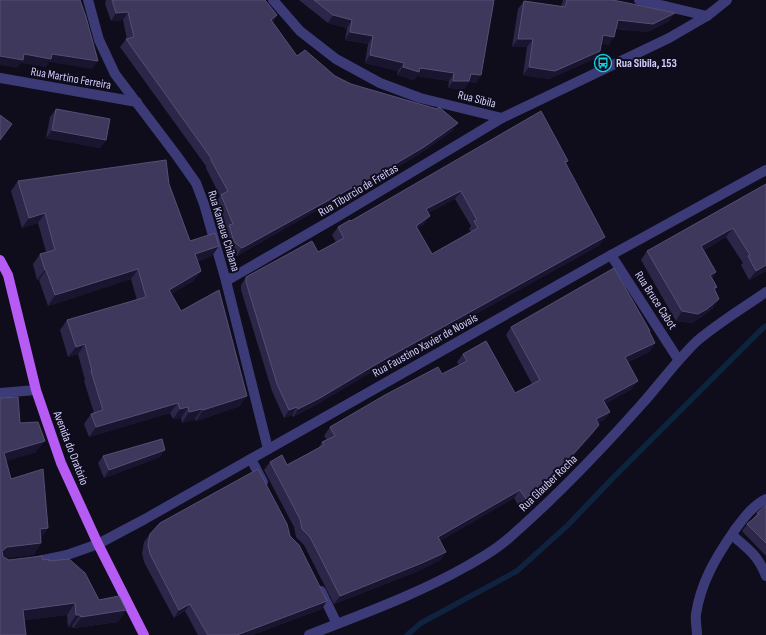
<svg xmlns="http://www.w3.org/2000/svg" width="766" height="635" viewBox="0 0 766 635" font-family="'Sofia Sans Condensed',sans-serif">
	<rect width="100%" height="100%" fill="#0f0d1c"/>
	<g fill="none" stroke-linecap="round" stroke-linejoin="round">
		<polyline stroke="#0f223e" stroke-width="5.5" points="407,635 421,623 517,571 568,525 609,482 762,329 766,326"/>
		<g stroke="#3c3b78" stroke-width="10">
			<polyline points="88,0 99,40 115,74 177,156 196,183 204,204 226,281 268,449"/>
			<polyline points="273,0 300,31 336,59 380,83 420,98 502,118 669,38 707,16 727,0"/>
			<polyline points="639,0 707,16"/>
			<polyline points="0,78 137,102"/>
			<polyline points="611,255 678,359"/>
			<polyline points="226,281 337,217 502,118"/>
			<polyline points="0,393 36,390"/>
			<polyline points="251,459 263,482"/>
			<path d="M732 535C748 549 758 555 766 576"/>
			<polyline points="34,562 67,555 98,544 145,519 611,255 766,170"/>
			<polyline points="321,591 337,624"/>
			<path d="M309 635C362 614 416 595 467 566 481 558 496 550 509 538 556 497 600 451 641 405 660 384 676 361 697 341 718 323 743 308 766 292"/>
			<path d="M697 635C697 628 695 620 696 614 701 582 716 557 734 531 743 519 752 506 766 499"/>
		</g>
		<polyline stroke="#b65bf3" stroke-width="10" points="0,260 8,275 36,390 61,463 98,544 144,635"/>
	</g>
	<g fill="#2c2648" fill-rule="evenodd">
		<polygon points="106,0 265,0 277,15 273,22 297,56 351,84 458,123 452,131 418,155 348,196 347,195 312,213 237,256 229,250 224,233 226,230 215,203 220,196 206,168 206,166 120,47 126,39 127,39 123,20 111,21 105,4"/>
		<polygon points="299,0 494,0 476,83 469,82 464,89 448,88 449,81 417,76 414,80 397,75 398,71 365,63 368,44 345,40 347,28 328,23"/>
		<polygon points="563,0 613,0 669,21 647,32 616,29 609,45 601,43 600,51 594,59 549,79 523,75 527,47 512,47 518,9 524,1 561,6"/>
		<polygon points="56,109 106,140 100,148 46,138 50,117"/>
		<path d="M568 161 566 163 600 245 375 370 314 406 293 417 292 415 284 418 272 391 241 290V285L246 277 318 252 336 242 332 235 338 227 351 221ZM455 199 471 226 469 229 471 232 432 254 417 229 424 224 428 213Z"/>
		<polygon points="18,181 169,184 190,241 212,256 198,261 201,271 193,281 171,294 181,311 240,406 196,421 195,419 182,423 181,418 173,419 170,413 89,437 84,424 91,414 94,413 84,381 85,380 78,354 68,357 60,330 67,320 137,300 131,279 48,306 39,280 37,280 33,264 40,254 46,252 38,223 22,228 11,191"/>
		<polygon points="766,184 766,271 749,280 741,265 743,263 726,237 704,250 716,272 712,278 717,287 715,290 713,308 700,318 692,323 676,321 641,260 647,251"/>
		<polygon points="511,327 650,331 649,332 655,343 649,352 628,362 632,389 605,404 610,412 604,420 598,423 593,434 562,468 520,508 514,498 440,541 446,552 440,560 416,572 334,604 304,545 296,537 294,527 264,470 270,462 287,465 318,449 322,442 327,440 324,436 330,427 442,374 459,365 457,362 463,354 515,393 532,384 506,335"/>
		<polygon points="0,398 20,423 36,452 6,461 11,479 48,528 41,538 41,543 33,555 5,558 9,560 43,560 49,561 99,600 126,610 118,622 73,628 72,626 68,627 67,615 24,620 0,635"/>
		<polygon points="103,456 160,457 104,478 98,463"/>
		<polygon points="766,505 766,556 742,531 747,524 752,520 757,513"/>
		<polygon points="150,534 290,536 322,609 252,635 198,635 185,611 174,618 144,562 142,553 144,542"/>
	</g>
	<g fill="#19152f">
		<polygon points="128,12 123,20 111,21 116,13"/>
		<polygon points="675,13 669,21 647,32 612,28 618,20"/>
		<polygon points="277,15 272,23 271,20"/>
		<polygon points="333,15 352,20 347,28 328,23"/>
		<polygon points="350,32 373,36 368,44 345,40"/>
		<polygon points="603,35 614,37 609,45 597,43"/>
		<polygon points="518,39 533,39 527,47 512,47"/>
		<polygon points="600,51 594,59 549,79 523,75 529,67"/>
		<polygon points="24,54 52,54 98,61 92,69 49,62 46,67 21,63 17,68 0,65 0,56"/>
		<polygon points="370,55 404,63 398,71 365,63"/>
		<polygon points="403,67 420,68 454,73 449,81 417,76 414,80 397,75"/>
		<polygon points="471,74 481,75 476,83 469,82 464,89 448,88 453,81"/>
		<polygon points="458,123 452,131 418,155 348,196 353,189"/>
		<polygon points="52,130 106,140 100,148 46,138"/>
		<polygon points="353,187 347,195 312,213 237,256 242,248 318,206"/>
		<polygon points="461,191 455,199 420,217 426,209"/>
		<polygon points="45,213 38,223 22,228 29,218"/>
		<polygon points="430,216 424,224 410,234 416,226"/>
		<polygon points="733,228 726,237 695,255 701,246"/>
		<polygon points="605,237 600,245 375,370 314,406 293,417 298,409 380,362"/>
		<polygon points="219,246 212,256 188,264 195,254"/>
		<polygon points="766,265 766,271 749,280 756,271"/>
		<polygon points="138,269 131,279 48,306 55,295"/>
		<polygon points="45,270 46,270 39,280 37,280"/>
		<polygon points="201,271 193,281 162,300 169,290"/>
		<polygon points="716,272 709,281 710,275"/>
		<polygon points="719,299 713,308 700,318 692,323 676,321 682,311"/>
		<polygon points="655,343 649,352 619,366 625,357"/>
		<polygon points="85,344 78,354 68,357 76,347"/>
		<polygon points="638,381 632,389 597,408 603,400"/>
		<polygon points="247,396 240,406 196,421 203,410"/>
		<polygon points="178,403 170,413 89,437 96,427"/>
		<polygon points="188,407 181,418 173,419 180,409"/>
		<polygon points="297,407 292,415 284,418 289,410"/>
		<polygon points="202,409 195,419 182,423 189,412"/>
		<polygon points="610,412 604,420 590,428 596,419"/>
		<polygon points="599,425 593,434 562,468 520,508 526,499"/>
		<polygon points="45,441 36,452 0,463 4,453"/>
		<polygon points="165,450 160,457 104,478 109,470"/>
		<polygon points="520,490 514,498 432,546 438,537"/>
		<polygon points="48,528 40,540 40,529"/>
		<polygon points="41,543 33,555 0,559 2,551 7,547"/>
		<polygon points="446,552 440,560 416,572 334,604 340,596"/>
		<polygon points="327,601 322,609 252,635 237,635"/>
		<polygon points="75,603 67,615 15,621 23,610"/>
		<polygon points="190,604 185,611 174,618 179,610"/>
		<polygon points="126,610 118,622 73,628 81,617"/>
		<polygon points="76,615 80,615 72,626 68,627"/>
	</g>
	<g fill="#3e385c" stroke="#554f75" fill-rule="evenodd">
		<polygon points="0,0 80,0 86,17 98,61 52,54 51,59 24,54 23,60 0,56"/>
		<polygon points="112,0 265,0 277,15 271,20 297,56 305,50 335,76 351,84 437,109 439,107 458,123 424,147 353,189 353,187 318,206 242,248 234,242 229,225 233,224 221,195 228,191 211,160 211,158 126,39 134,37 128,12 116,13"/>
		<polygon points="314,0 494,0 481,75 471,74 469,81 453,81 454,73 420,68 419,72 403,67 404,63 370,55 373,36 350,32 352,20 333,15"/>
		<polygon points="567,0 613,0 675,13 653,24 618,20 614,37 603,35 600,51 555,71 529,67 533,39 518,39 524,1 565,7"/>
		<polygon points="56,109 110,119 106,140 52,130"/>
		<path d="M541 111 568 161 565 162 605 237 380 362 320 398 298 409 297 407 289 410 277 384 246 282V277L312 241 318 252 344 238 338 227 350 220 351 221ZM461 191 477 220 474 221 478 228 432 254 416 226 430 216 426 209Z"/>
		<polygon points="0,115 12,124 0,140"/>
		<polygon points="166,160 169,184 190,241 215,233 219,246 195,254 201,271 169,290 181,311 219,290 247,396 203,410 202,409 189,412 188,407 180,409 178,403 96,427 91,414 103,410 91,371 92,371 85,344 76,347 67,320 146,297 138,269 55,295 46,270 45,270 40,254 55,250 45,213 29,218 18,181"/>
		<polygon points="766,184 766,265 756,271 748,256 750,255 733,228 701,246 716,272 710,275 717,287 714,288 719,299 707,309 698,314 682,311 647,251"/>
		<polygon points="614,268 650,331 649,331 655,343 625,357 638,381 603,400 610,412 596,419 599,425 568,460 526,499 520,490 438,537 446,552 422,563 340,596 310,537 302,529 300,519 270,462 282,455 287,465 324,445 322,442 335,436 330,427 385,395 438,367 442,374 467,361 463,354 486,341 515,393 540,380 511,327"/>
		<polygon points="18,397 20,423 38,422 45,441 4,453 11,479 43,469 48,528 40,529 41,543 7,547 2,551 3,557 9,560 42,556 43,560 49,559 49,561 69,559 85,573 99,600 119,596 126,610 81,617 80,615 76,615 75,603 23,610 26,635 0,635 0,398"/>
		<polygon points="162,439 165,450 109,470 103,456"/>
		<polygon points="258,469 287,524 290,536 299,545 327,601 237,635 208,635 190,604 179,610 150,554 148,545 150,534 160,523"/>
		<polygon points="766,505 766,543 747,524 759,514 757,513"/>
	</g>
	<defs>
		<g id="bus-ring" transform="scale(0.9)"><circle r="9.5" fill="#0f0d1c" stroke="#11d2e2" stroke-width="1.5"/><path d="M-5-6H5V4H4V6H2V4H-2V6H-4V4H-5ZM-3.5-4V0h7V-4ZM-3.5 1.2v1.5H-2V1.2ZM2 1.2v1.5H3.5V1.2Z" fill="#11d2e2"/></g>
	</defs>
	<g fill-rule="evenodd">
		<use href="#bus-ring" x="603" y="63"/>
	</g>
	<g text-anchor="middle" stroke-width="4" stroke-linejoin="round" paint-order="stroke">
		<g font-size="12" font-weight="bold" fill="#d0ccfb" stroke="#0f0d1c" text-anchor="start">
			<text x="616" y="67">Rua Sibila, 153</text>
		</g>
		<g font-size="12" fill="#d0ccfb" stroke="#0f0d1c">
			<text transform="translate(71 78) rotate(10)" y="4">Rua Martino Ferreira</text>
			<text transform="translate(477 99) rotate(14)" y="4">Rua Sibila</text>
			<text transform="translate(358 190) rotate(-31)" y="4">Rua Tiburcio de Freitas</text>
			<text transform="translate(224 231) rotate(73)" y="4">Rua Kameue Chibana</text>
			<text transform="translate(656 300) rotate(57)" y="4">Rua Bruce Cabot</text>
			<text transform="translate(425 345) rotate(-29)" y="4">Rua Faustino Xavier de Novais</text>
			<text transform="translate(71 448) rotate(69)" y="4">Avenida do Oratório</text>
			<text transform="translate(548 483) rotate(-44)" y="4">Rua Glauber Rocha</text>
		</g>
	</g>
</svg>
